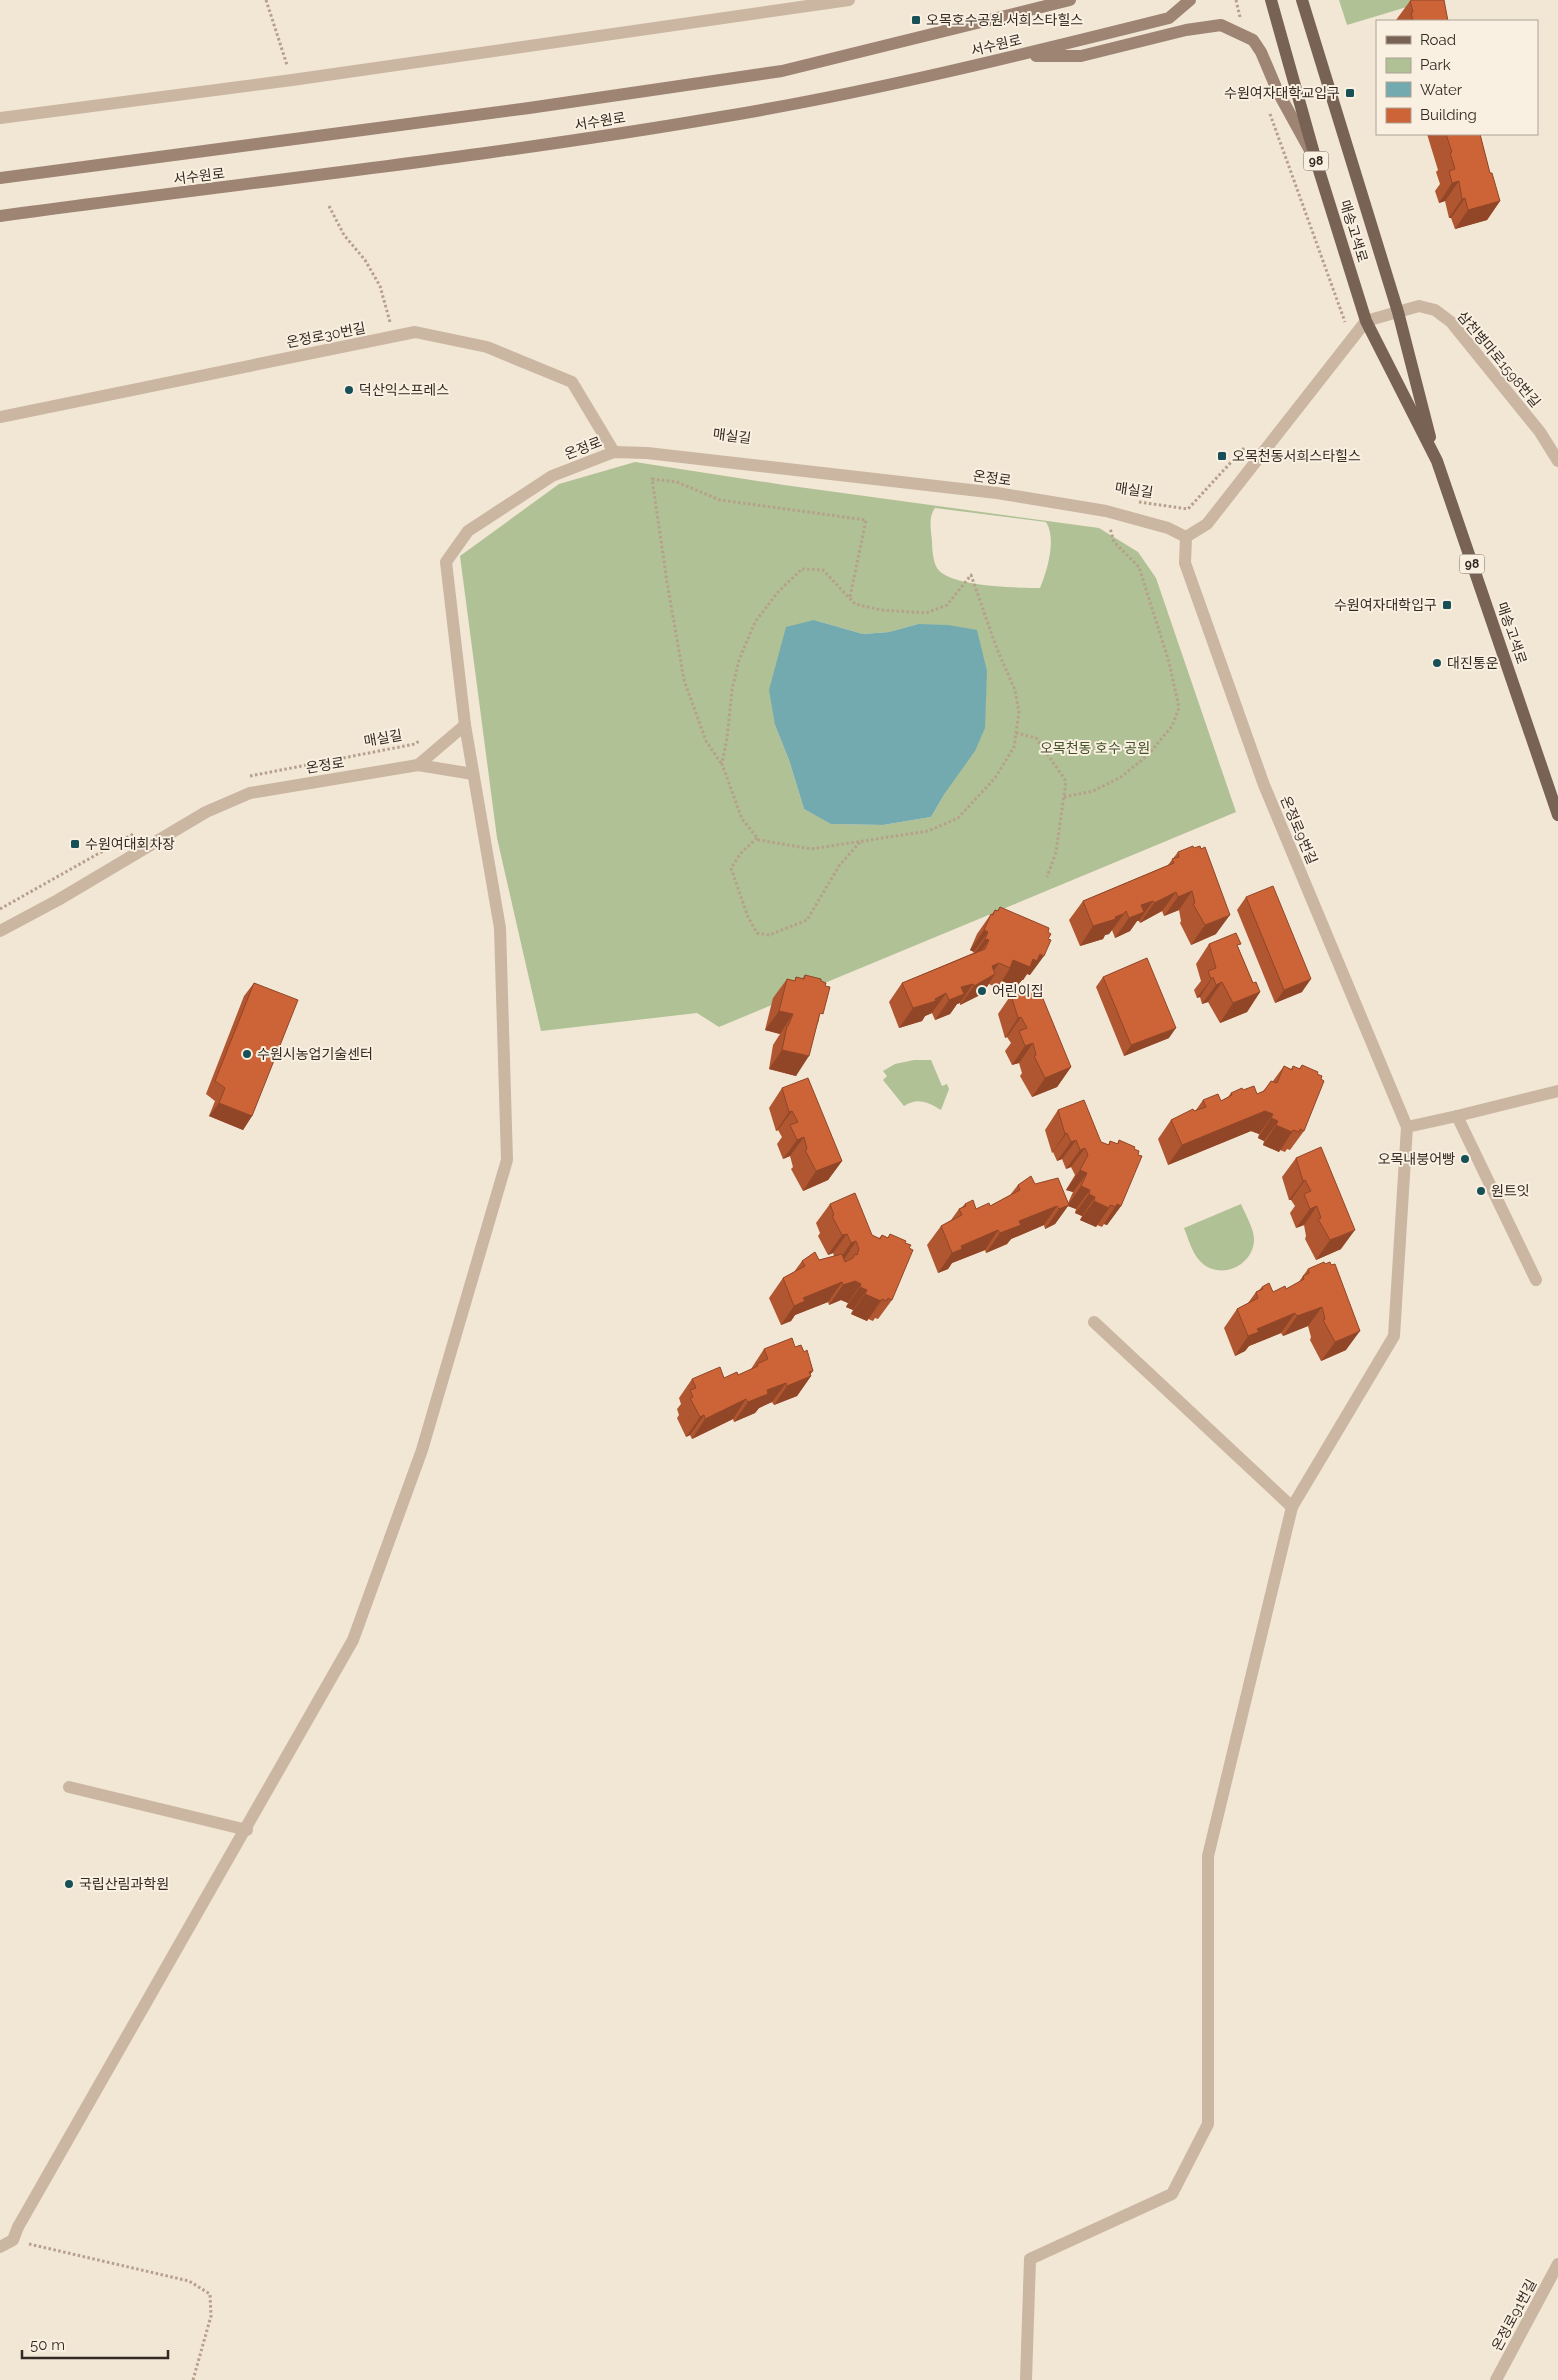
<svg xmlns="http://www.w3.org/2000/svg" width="1558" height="2380" viewBox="0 0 1558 2380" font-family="Raleway,'Noto Sans KR',sans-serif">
	<rect width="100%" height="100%" fill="#f2e6d5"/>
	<g fill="#b0c195" fill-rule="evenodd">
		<polygon points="1339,0 1430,0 1347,25"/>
		<path d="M635 462 784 485 1099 528 1138 552 1156 578 1236 812 719 1027 697 1013 541 1031 497 838 460 556 559 484ZM935 508 1046 522C1057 539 1047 571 1040 588 1019 588 948 587 937 568 933 561 932 549 932 541 931 530 928 517 935 508ZM814 620 863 634 889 632 918 624 945 793 931 817 883 825 832 824 804 809 789 760 775 725Z"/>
		<path d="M914 1060H931L942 1086 947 1084 949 1089 941 1110C928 1102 918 1097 904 1106L883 1080 887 1076 883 1071 895 1064Z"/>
		<path d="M1241 1204C1245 1214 1255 1230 1254 1241 1252 1268 1217 1281 1199 1260 1192 1252 1188 1238 1184 1228Z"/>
	</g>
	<polygon fill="#73aab0" points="814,620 863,634 889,632 918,624 948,625 977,630 987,671 985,728 975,751 945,793 931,817 883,825 831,824 804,809 789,760 775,725 769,690 786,627"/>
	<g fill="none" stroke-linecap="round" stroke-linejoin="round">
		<g stroke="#b6a08b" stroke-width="3" stroke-dasharray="2.5 2.5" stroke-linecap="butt">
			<polyline points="266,0 287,65"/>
			<polyline points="1236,0 1240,17"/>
			<polyline points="1270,114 1345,322"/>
			<polyline points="329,206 344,235 365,260 380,286 390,322"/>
			<polyline points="1139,502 1188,509 1245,447"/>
			<polygon points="802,569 823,570 855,604 881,610 926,613 947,605 971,575 997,649 1015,690 1019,712 1014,747 995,778 958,818 928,831 811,849 759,840 742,819 722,764 727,738 732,690 739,660 755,622 778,592"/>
			<polyline points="1016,733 1036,738 1066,781 1056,852 1047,877"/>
			<polyline points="721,763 706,741 684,680 667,582 652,479 677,482 720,500 866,520 850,597"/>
			<polyline points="250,776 415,744 419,741"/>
			<polyline points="1064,797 1093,791 1121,777 1148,755 1172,726 1179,708 1169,662 1139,567 1114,542 1110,528"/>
			<polyline points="757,838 741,853 731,868 748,917 757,933 769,935 807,920 839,866 861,841"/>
			<polyline points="0,909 135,833"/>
			<polyline points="29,2244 189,2281 210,2294 211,2316 193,2380"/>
		</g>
		<g stroke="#cab6a1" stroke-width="12">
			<polyline points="0,118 292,80 849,0"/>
			<polyline points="0,417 415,332 487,347 572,382 614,452"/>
			<polyline points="1186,537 1185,563 1264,785 1407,1127"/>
			<polyline points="418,765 473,774"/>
			<polyline points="0,931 58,900 206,812 250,793 418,765 465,725"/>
			<polyline points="1536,1280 1457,1116 1558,1091"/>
			<polyline points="1094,1322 1292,1507"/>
			<polyline points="69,1787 247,1830"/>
			<polyline points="0,2247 13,2240 18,2227 353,1640 422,1450 507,1160 500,928 465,725 446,562 468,531 552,476 614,452 647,453 997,493 1106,511 1168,528 1186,537 1207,524 1366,321 1419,306 1435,310 1451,322 1540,432 1558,461"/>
			<polyline points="1026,2380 1030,2259 1172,2194 1208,2124 1208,1856 1292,1507 1394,1336 1407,1127 1457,1116"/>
			<polyline points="1496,2380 1558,2264"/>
		</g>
		<g stroke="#9e8473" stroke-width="12">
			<polyline points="1036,56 1081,56 1186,30 1221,25 1253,40 1261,52 1278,92 1311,152"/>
			<polyline points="0,178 529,108 782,71 1070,0"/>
			<path d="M0 216C240 183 482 158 721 117 872 92 1021 55 1169 18L1190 0"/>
		</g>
		<g stroke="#776254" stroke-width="12">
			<polyline points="1271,0 1317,164 1366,321 1437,461 1558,815"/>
			<polyline points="1302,0 1398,312 1430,437"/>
		</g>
	</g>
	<g fill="#b05630">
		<polygon points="1410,1 1448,21 1396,21 1396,20"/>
		<polygon points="1427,134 1480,134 1490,173 1500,201 1487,220 1455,229 1451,218 1449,218 1445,201 1439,203 1435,191 1440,184 1436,172 1438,170"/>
		<polygon points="1178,852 1216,934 1191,945 1180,923 1181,921 1179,910 1164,916 1162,911 1140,923 1139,921 1137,921 1130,931 1115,938 1112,930 1109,934 1105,935 1103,939 1080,946 1069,920 1083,901 1168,865"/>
		<polygon points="1246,897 1302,992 1275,1003 1237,910"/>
		<polygon points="1000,907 1030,975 1027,974 1023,980 1022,980 1016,987 1002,981 997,988 989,984 982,994 960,1005 960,1003 957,1004 950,1014 935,1020 932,1013 925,1016 922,1021 899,1028 889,1002 902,983 973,953 974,952 970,950 977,934 991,914 991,915 995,910 997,911"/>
		<polygon points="1209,944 1238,947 1253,983 1260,992 1247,1012 1220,1023 1208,1002 1202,1004 1200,997 1197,998 1194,990 1201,981 1196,964"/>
		<polygon points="805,975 821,981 819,1020 796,1076 769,1069 773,1045 780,1034 765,1030 773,998 787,979 794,981 796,977 802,979"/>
		<polygon points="1103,977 1169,1038 1124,1056 1096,987"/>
		<polygon points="254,983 252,1116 243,1130 209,1116 215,1101 206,1094 244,996"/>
		<polygon points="1011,995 1071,1067 1057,1087 1032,1097 1020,1076 1022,1073 1019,1063 1012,1065 1005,1051 1011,1043 1007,1037 1005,1038 998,1014"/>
		<polygon points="1302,1065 1304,1131 1290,1150 1287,1149 1285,1152 1280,1150 1279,1152 1263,1145 1264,1141 1258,1138 1259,1134 1251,1131 1168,1165 1158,1139 1171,1120 1196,1110 1203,1100 1221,1101 1228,1097 1231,1093 1243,1090 1257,1094 1263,1091 1273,1081 1284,1066 1291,1069 1293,1066 1299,1069"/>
		<polygon points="782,1088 842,1161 828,1180 803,1191 791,1169 793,1167 790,1156 783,1159 777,1144 782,1137 778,1130 776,1131 769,1108"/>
		<polygon points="1058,1110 1101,1142 1108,1145 1110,1141 1117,1144 1119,1140 1121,1206 1107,1225 1104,1224 1102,1227 1097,1225 1096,1227 1080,1220 1082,1216 1075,1213 1076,1209 1068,1206 1055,1224 1045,1229 1044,1225 1011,1239 1007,1244 986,1253 985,1250 952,1263 948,1269 938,1273 927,1245 941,1226 951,1220 959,1209 962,1207 965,1204 976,1209 990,1206 1010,1195 1018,1185 1035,1184 1068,1203 1073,1192 1066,1190 1075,1175 1071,1167 1066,1169 1062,1159 1057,1161 1053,1152 1052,1153 1045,1130"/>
		<polygon points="1296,1158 1341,1249 1316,1260 1305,1239 1306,1236 1304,1225 1296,1228 1290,1213 1295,1206 1291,1200 1289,1200 1282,1177"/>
		<polygon points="830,1204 872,1235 879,1238 882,1235 888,1238 890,1234 892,1300 878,1319 875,1318 873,1321 868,1319 867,1321 851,1314 853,1310 846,1307 848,1303 841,1300 829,1305 828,1302 795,1315 791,1321 781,1325 769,1298 783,1278 794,1272 802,1261 819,1260 834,1256 833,1253 828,1255 818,1236 820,1233 816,1223"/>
		<polygon points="1308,1269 1346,1350 1321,1361 1310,1340 1311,1337 1308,1326 1283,1336 1281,1333 1249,1346 1245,1351 1235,1356 1224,1328 1237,1309 1248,1303 1256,1292 1259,1290 1262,1287 1273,1292 1286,1289 1298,1283"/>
		<polygon points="795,1347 813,1371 810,1374 811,1376 797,1396 774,1405 772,1402 759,1408 755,1413 734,1422 733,1419 692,1439 690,1435 686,1437 677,1418 679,1415 677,1409 681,1404 679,1398 692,1379 724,1378 738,1375 751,1369 764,1349"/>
	</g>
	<g fill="#904627">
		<polygon points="1459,181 1445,201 1439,203 1452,183"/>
		<polygon points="1465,198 1451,218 1449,218 1462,199"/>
		<polygon points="1500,201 1487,220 1455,229 1468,210"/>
		<polygon points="1192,891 1179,910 1164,916 1178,897"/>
		<polygon points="1176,892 1162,911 1140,923 1154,903"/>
		<polygon points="1153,901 1139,921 1137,921 1130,931 1115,938 1129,918 1141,905"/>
		<polygon points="1126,911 1112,930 1109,934 1105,935 1103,939 1080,946 1093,926 1115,917"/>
		<polygon points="1230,915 1216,934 1191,945 1205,925"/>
		<polygon points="984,930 988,932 974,952 970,950"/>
		<polygon points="985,939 989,940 975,960 971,958"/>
		<polygon points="1040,954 1044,956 1030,975 1027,974 1023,980 1022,980 1016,987 1002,981 1010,968 1013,960"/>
		<polygon points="999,963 989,978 995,974 982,994 960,1005 974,986 992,966"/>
		<polygon points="1213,977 1200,997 1197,998 1211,979"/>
		<polygon points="1311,979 1302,992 1275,1003 1284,990"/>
		<polygon points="1222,982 1208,1002 1202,1004 1216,985"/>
		<polygon points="973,984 960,1003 957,1004 950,1014 935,1020 949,1000 961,987"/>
		<polygon points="1260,992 1247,1012 1220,1023 1233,1003"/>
		<polygon points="946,993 932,1013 925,1016 922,1021 899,1028 913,1008 935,999"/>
		<polygon points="779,1011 793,1014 780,1034 765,1030"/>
		<polygon points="1021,1017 1007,1037 1005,1038 1018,1018"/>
		<polygon points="1176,1028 1169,1038 1124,1056 1131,1045"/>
		<polygon points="1033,1043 1019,1063 1012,1065 1025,1046"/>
		<polygon points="782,1050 809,1056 796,1076 769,1069"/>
		<polygon points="1071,1067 1057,1087 1032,1097 1045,1078"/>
		<polygon points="219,1103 252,1116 243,1130 209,1116"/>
		<polygon points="792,1111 778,1130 776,1131 789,1112"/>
		<polygon points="1265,1111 1273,1114 1259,1134 1251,1131 1168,1165 1182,1145"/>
		<polygon points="1271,1118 1278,1121 1264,1141 1258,1138"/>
		<polygon points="1276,1125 1292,1132 1279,1152 1263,1145"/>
		<polygon points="1067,1133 1053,1152 1052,1153 1065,1134"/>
		<polygon points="804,1137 790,1156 783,1159 797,1140"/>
		<polygon points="1076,1140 1062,1159 1057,1161 1071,1142"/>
		<polygon points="1085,1148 1071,1167 1066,1169 1080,1150"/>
		<polygon points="842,1161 828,1180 803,1191 816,1171"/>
		<polygon points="1080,1170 1087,1173 1073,1192 1066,1190"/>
		<polygon points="1305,1180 1291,1200 1289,1200 1303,1181"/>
		<polygon points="1081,1186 1090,1190 1076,1209 1068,1206 1055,1224 1045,1229 1059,1209 1068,1205"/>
		<polygon points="1089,1194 1095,1197 1082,1216 1075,1213"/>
		<polygon points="1094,1201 1109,1208 1096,1227 1080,1220"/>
		<polygon points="1117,1204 1121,1206 1107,1225 1104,1224"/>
		<polygon points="1057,1206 1044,1225 1011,1239 1007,1244 986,1253 1000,1233 1019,1221"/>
		<polygon points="1317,1206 1304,1225 1296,1228 1310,1209"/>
		<polygon points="998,1230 985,1250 952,1263 948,1269 938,1273 952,1253 961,1246"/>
		<polygon points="1355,1230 1341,1249 1316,1260 1330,1240"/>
		<polygon points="847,1234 833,1253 828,1255 842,1235"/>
		<polygon points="856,1241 843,1261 837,1263 851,1243"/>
		<polygon points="855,1281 861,1284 848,1303 841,1300 829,1305 843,1285"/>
		<polygon points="842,1282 828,1302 795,1315 791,1321 781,1325 794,1306 803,1298"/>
		<polygon points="860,1287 867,1290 853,1310 846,1307"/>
		<polygon points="865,1294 881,1301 867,1321 851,1314"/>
		<polygon points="1322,1307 1308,1326 1283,1336 1297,1316"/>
		<polygon points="1295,1313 1281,1333 1249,1346 1245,1351 1235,1356 1248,1336 1257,1329"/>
		<polygon points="1360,1331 1346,1350 1321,1361 1335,1342"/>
		<polygon points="813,1371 808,1377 811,1376 797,1396 774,1405 787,1386"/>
		<polygon points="786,1383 772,1402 759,1408 755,1413 734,1422 748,1402 767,1390"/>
		<polygon points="746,1399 733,1419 692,1439 705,1419"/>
		<polygon points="704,1415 690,1435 686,1437 700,1417"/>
	</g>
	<g fill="#cd6438" stroke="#904627">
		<polygon points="1412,0 1444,0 1448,21 1413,21 1411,13 1413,12 1410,1"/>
		<polygon points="1446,134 1480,134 1490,173 1492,173 1500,201 1468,210 1465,198 1462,199 1459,181 1452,183 1449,171 1455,169 1450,153 1452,152"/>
		<polygon points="1193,846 1194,848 1200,846 1201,849 1205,847 1230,915 1205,925 1193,904 1195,903 1192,891 1178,897 1176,892 1154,903 1153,901 1141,905 1144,912 1129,918 1126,911 1123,914 1115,917 1116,919 1093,926 1083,901 1174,863 1172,859 1179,857 1178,852"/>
		<polygon points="1273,886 1311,979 1284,990 1246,897"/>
		<polygon points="1000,907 1049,928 1048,932 1051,934 1048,939 1051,940 1044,956 1040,954 1037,961 1033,959 1030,967 1013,960 1010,968 999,963 992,966 995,974 974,986 973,984 961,987 964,994 949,1000 946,993 935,999 936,1001 913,1008 902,983 985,949 989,940 985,939 988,932 984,930 991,914 993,915 995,910 998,911"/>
		<polygon points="1236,933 1241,944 1237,945 1253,983 1256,982 1260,992 1233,1003 1222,982 1216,985 1213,977 1211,979 1208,971 1216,968 1209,944"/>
		<polygon points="1147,958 1176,1028 1131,1045 1103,977"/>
		<polygon points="805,975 821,979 821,981 826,983 825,986 830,987 823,1014 820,1013 809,1056 782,1050 787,1026 788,1026 793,1014 779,1011 787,979 795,981 796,977 804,979"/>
		<polygon points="254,983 298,1000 252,1116 219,1103 225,1088 215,1081"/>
		<polygon points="1037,984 1071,1067 1045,1078 1034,1056 1036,1055 1033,1043 1025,1046 1019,1031 1027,1028 1021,1017 1018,1018 1011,995"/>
		<polygon points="1302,1065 1318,1072 1317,1074 1322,1076 1321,1079 1324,1081 1304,1131 1300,1129 1299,1132 1293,1130 1292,1132 1276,1125 1278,1121 1271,1118 1273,1114 1265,1111 1182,1145 1171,1120 1193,1109 1194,1111 1206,1107 1203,1100 1218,1094 1221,1101 1232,1095 1231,1093 1242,1088 1243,1090 1254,1086 1257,1094 1264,1091 1271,1081 1277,1083 1284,1066 1292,1070 1293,1066 1300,1069"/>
		<polygon points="808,1078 842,1161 816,1171 805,1150 807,1149 804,1137 797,1140 790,1125 798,1122 792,1111 789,1112 782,1088"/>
		<polygon points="1084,1100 1101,1142 1109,1145 1110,1141 1118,1144 1119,1140 1135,1147 1134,1149 1139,1151 1138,1155 1142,1156 1121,1206 1117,1204 1116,1207 1110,1205 1109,1208 1094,1201 1095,1197 1089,1194 1090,1190 1081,1186 1087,1173 1080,1170 1088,1155 1085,1148 1080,1150 1076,1140 1071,1142 1067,1133 1065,1134 1058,1110"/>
		<polygon points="1321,1147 1355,1230 1330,1240 1318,1219 1321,1218 1317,1206 1310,1209 1304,1194 1311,1191 1305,1180 1303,1181 1296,1158"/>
		<polygon points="1031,1176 1035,1184 1058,1178 1069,1205 1059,1209 1057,1206 1019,1221 1021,1225 1000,1233 998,1230 961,1246 962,1249 952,1253 941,1226 962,1215 959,1209 966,1206 965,1204 973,1200 976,1209 989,1203 990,1206 1020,1190 1018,1185"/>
		<polygon points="855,1193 872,1235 880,1239 882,1235 888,1238 890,1234 906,1241 905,1243 911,1245 909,1248 913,1250 892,1300 888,1298 887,1301 882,1299 881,1301 865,1294 867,1290 860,1287 861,1284 855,1281 843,1285 842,1282 803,1298 805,1301 794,1306 783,1278 805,1266 802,1261 815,1252 819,1260 842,1254 845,1262 853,1258 855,1254 857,1255 859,1249 856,1241 851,1243 847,1234 842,1235 832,1216 834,1215 830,1204"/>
		<polygon points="1324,1262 1325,1264 1330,1262 1331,1265 1335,1264 1360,1331 1335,1342 1323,1320 1325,1319 1322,1307 1297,1316 1295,1313 1257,1329 1259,1332 1248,1336 1237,1309 1258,1298 1256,1292 1263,1289 1262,1287 1269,1283 1273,1292 1285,1286 1286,1289 1304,1279 1303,1276 1309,1273 1308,1269"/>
		<polygon points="792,1338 795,1347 801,1345 804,1352 807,1350 813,1371 809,1372 811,1376 787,1386 786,1383 767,1390 768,1394 748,1402 746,1399 705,1419 704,1415 700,1417 690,1398 693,1397 690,1390 696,1388 692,1379 720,1367 724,1378 737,1372 738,1375 758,1366 757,1364 768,1359 764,1349"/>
	</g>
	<g fill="#185057" stroke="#faf0e1" stroke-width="2">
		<rect x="911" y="15" width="10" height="10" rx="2.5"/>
		<rect x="1345" y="88" width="10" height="10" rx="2.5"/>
		<circle cx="349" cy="390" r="5"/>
		<rect x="1217" y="451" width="10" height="10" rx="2.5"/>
		<rect x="1442" y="600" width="10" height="10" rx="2.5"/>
		<circle cx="1437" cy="663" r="5"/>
		<rect x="70" y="839" width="10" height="10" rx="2.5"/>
		<circle cx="982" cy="991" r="5"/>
		<circle cx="247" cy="1054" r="5"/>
		<circle cx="1465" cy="1159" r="5"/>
		<circle cx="1481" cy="1191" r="5"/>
		<circle cx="69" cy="1884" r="5"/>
	</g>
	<g text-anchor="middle" stroke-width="4" stroke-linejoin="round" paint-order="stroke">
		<g fill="#faf0e1" stroke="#6f655d" stroke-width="1">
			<rect x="1303.5" y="151.5" width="25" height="19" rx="4"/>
			<rect x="1459.5" y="554.5" width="25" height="19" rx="4"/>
		</g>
		<g font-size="12" font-weight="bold" fill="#342a24">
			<text x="1316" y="165">98</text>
			<text x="1472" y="568">98</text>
		</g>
		<g font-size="14" fill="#342a24" stroke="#faf0e1" text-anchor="start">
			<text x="926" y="25">오목호수공원.서희스타힐스</text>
			<text x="1340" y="98" text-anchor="end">수원여자대학교입구</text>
			<text x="359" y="395">덕산익스프레스</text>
			<text x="1232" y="461">오목천동서희스타힐스</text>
			<text x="1437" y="610" text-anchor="end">수원여자대학입구</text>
			<text x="1447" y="668">대진통운</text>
			<text x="85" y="849">수원여대회차장</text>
			<text x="992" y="996">어린이집</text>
			<text x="257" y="1059">수원시농업기술센터</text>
			<text x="1455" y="1164" text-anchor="end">오목내붕어빵</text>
			<text x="1491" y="1196">원트잇</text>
			<text x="79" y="1889">국립산림과학원</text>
		</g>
		<g font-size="14" fill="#342a24" stroke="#faf0e1">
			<text transform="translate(996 45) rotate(-13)" y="5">서수원로</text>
			<text transform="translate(600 121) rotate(-9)" y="5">서수원로</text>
			<text transform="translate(199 176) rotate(-7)" y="5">서수원로</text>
			<text transform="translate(1354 231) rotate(73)" y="5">매송고색로</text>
			<text transform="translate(326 335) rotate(-11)" y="5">온정로30번길</text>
			<text transform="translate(1499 359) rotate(50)" y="5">삼천병마로1598번길</text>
			<text transform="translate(732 436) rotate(7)" y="5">매실길</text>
			<text transform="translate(583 448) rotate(-21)" y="5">온정로</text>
			<text transform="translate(992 478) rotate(8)" y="5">온정로</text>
			<text transform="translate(1134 490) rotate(8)" y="5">매실길</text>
			<text transform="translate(1512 633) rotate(71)" y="5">매송고색로</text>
			<text transform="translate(383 738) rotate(-10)" y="5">매실길</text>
			<text transform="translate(325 765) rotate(-9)" y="5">온정로</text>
			<text transform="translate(1299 830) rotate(67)" y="5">온정로9번길</text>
			<text transform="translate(1514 2315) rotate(-62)" y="5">온정로91번길</text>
		</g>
		<g font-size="14" fill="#415327" stroke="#faf0e1">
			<text x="1095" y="753">오목천동 호수 공원</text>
		</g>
	</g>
	<rect x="1376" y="20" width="162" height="115" fill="#faf0e1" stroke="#aba195"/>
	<rect x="1386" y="36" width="25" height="8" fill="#776254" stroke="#aba195"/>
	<text x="1420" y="45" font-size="15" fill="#342a24">Road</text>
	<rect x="1386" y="58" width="25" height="15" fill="#b0c195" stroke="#aba195"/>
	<text x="1420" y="70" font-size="15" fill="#342a24">Park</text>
	<rect x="1386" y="82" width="25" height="15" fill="#73aab0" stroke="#aba195"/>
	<text x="1420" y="95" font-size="15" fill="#342a24">Water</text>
	<rect x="1386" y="108" width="25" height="15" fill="#cd6438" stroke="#aba195"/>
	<text x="1420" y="120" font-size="15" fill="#342a24">Building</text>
	<path d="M22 2350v8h146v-8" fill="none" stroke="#342a24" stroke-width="2.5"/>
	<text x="30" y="2350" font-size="15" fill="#342a24" stroke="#faf0e1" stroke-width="4" paint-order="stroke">50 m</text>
</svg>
